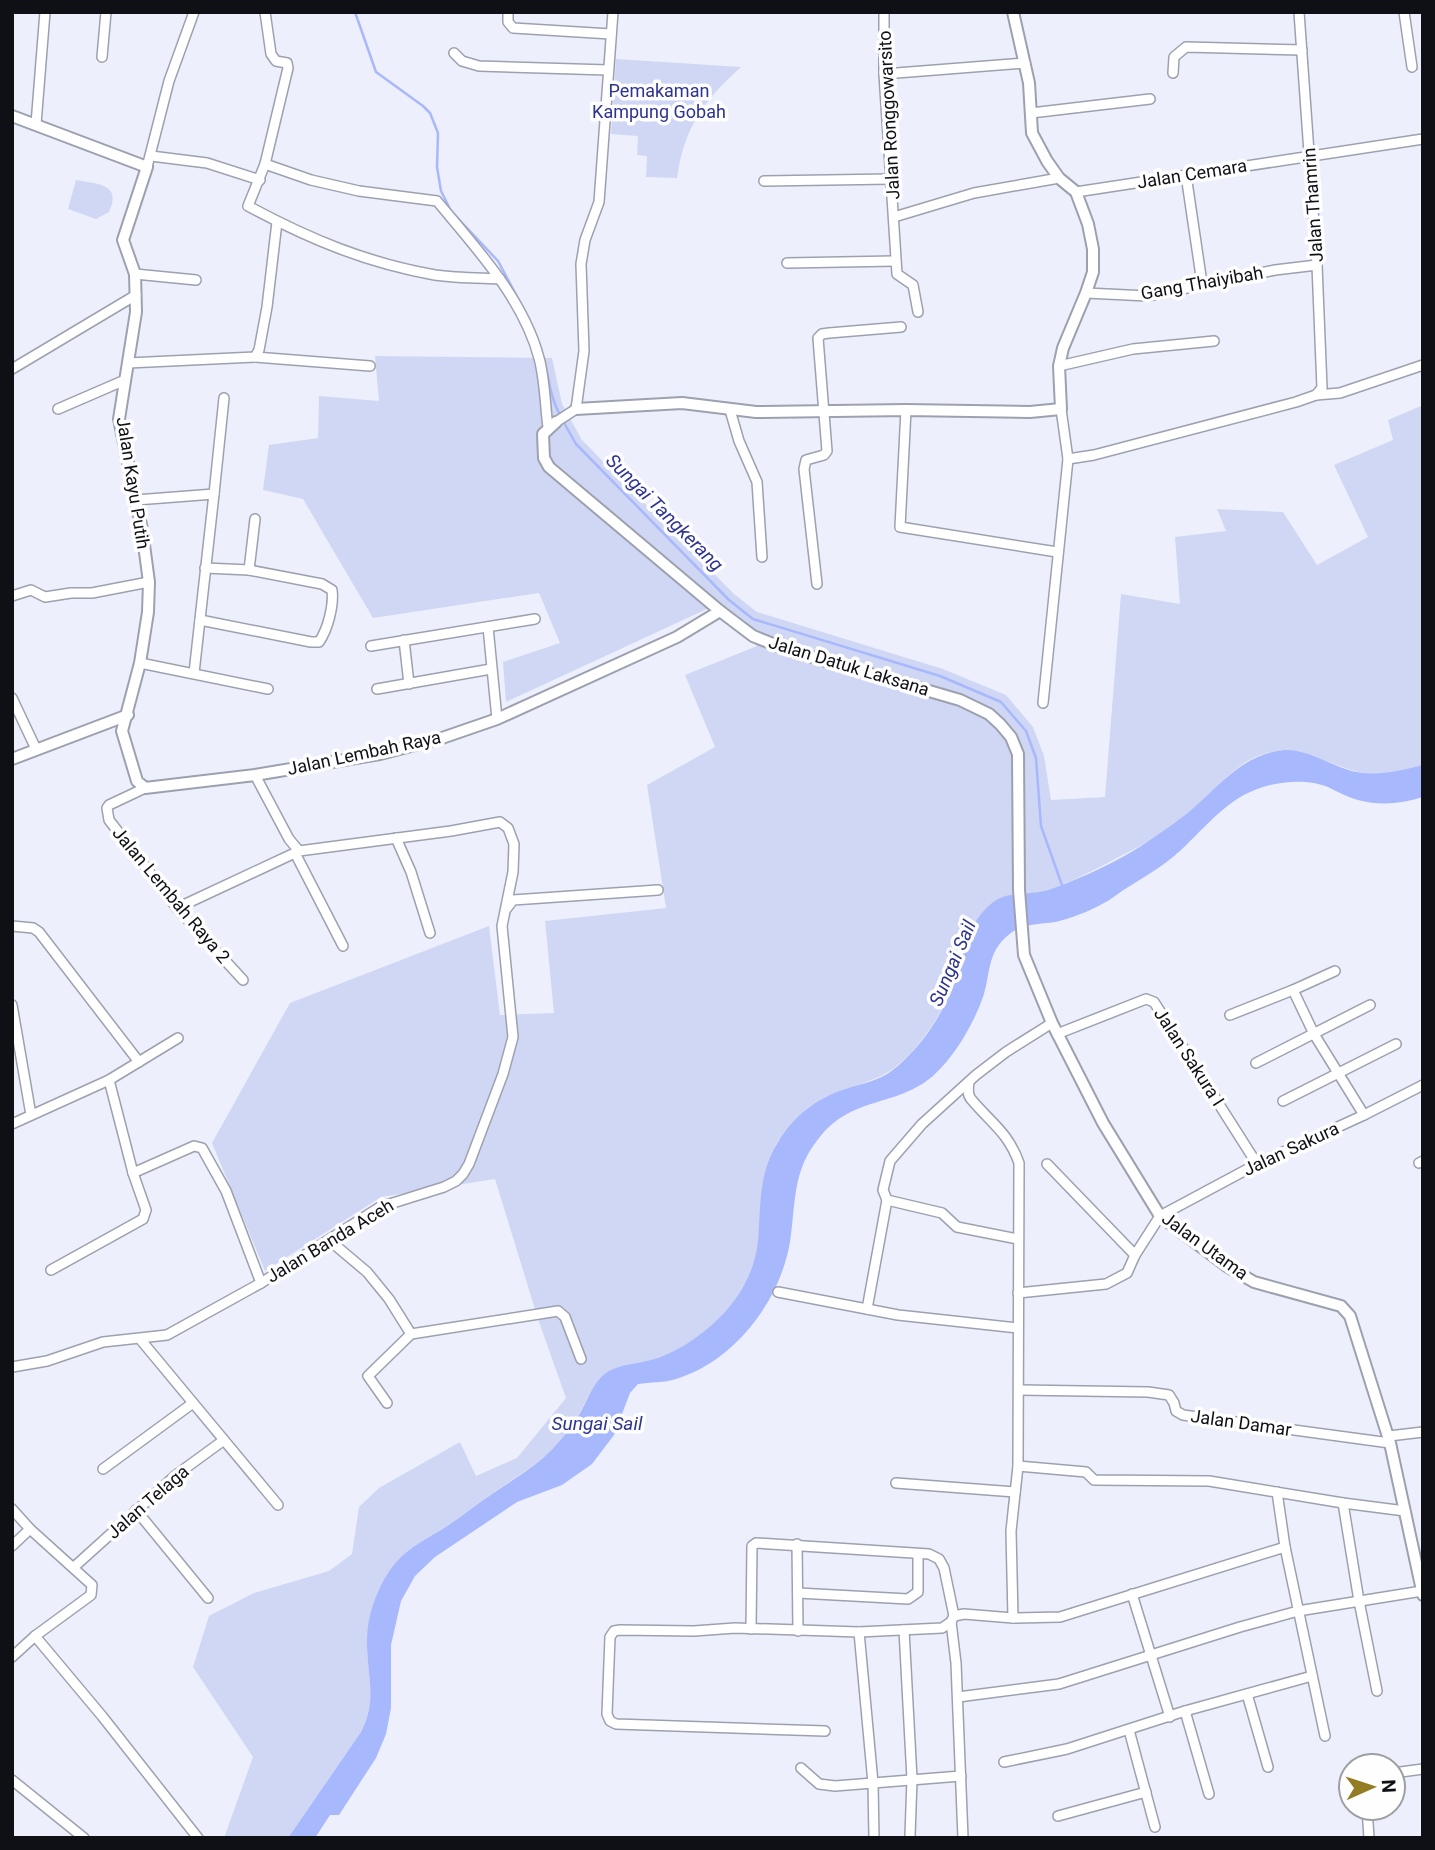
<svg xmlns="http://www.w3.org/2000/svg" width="1435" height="1850" viewBox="0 0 1435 1850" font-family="Roboto,sans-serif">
	<rect width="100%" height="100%" fill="#edf0fc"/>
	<g fill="#cfd7f4">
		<path d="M616 59 741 67C704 100 684 128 677 178L646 177 647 156 637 155 638 136 611 134Z"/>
		<path d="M76 180C96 184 123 183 109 212L96 219 68 209Z"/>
		<path d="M375 356 552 358 562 404 582 440 734 594 757 612 943 669 1006 695 1033 727 1044 756 1051 800 1105 797 1121 594 1180 604 1175 537 1226 531 1217 509 1283 512 1317 565 1368 537 1334 465 1393 440 1388 420 1421 406 1423 765C1404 770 1379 777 1359 772 1327 765 1302 743 1267 753 1238 760 1219 786 1197 805 1179 820 1158 837 1138 847 1109 862 1081 878 1051 889 1020 900 1003 886 979 917 964 935 963 955 956 976 945 1009 926 1040 900 1063 883 1079 864 1082 842 1090 820 1097 799 1112 785 1131 752 1174 766 1209 756 1255 751 1275 740 1295 726 1311 709 1331 679 1352 653 1360 638 1365 620 1363 607 1373 593 1383 588 1398 580 1412 571 1428 559 1443 545 1456 533 1467 519 1475 506 1484 486 1498 467 1512 447 1526 421 1543 403 1549 386 1577 373 1597 367 1622 367 1646 368 1679 377 1700 361 1732L288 1838H224L253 1757 193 1667 209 1616 254 1593 329 1571 352 1554 359 1507 379 1488 460 1442 476 1476 517 1458 566 1398 538 1319 495 1179 381 1197 265 1271 212 1143 290 1003 489 926 500 1015 554 1013 545 921 666 908 647 785 715 747 685 675 757 646 709 608 506 702 503 662 560 643 539 593 373 618 303 499 263 490 269 445 318 438 319 396 379 401Z"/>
	</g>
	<path fill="#a8b8fc" d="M1285 750C1314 750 1335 770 1363 773 1382 775 1404 770 1423 765V797C1401 804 1380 806 1358 800 1347 797 1338 792 1328 787 1309 779 1282 781 1263 787 1227 798 1207 826 1181 850 1163 867 1142 878 1122 891 1116 895 1110 900 1104 903 1092 910 1076 916 1063 920 1039 927 1022 919 1002 941 987 958 990 977 983 997 973 1025 955 1056 933 1076 895 1108 853 1095 819 1138 792 1171 796 1202 790 1242 780 1301 735 1361 676 1379 664 1383 650 1382 638 1384L630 1393 614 1435 592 1464 562 1485 517 1502 435 1557 415 1576 401 1601 391 1645V1708L386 1734 376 1758 339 1815H330L315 1838H288L361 1732C377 1700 368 1680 367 1646 366 1619 375 1592 390 1570 404 1550 421 1542 441 1530 460 1518 477 1504 495 1492 511 1481 528 1471 543 1458 557 1445 570 1430 580 1413 589 1398 593 1381 609 1371 621 1364 637 1364 651 1360 675 1354 702 1335 719 1318 740 1298 755 1270 758 1241 761 1206 758 1173 778 1142 793 1116 817 1098 845 1089 859 1084 874 1082 887 1074 897 1068 906 1058 914 1050 932 1030 946 1006 955 981 965 952 966 924 992 903 1008 890 1029 896 1048 890 1078 880 1121 860 1147 842 1165 830 1184 817 1200 802 1226 778 1248 753 1285 750Z"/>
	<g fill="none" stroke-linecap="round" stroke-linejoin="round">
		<g stroke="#a8b8fc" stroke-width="2.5">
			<polyline points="355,12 376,72 423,106 430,113 438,133 437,167 441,191 451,211 498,261 522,306"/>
			<path d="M540 348C549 369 548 394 560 415"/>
			<polyline points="563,421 576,444 729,600 753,619 940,676 1001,702 1026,731 1036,758 1041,826 1063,888"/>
		</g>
		<g stroke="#9da1af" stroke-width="12">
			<g id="minor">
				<path d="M265 12 271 54 276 61 287 63 288 68 265 164 248 206C309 239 367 263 435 275 456 278 479 278 500 279"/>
				<polyline points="508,12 508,22 513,28 611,34"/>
				<polyline points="884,12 884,74 897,274 913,285 918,312"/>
				<polyline points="1404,12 1412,67"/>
				<polyline points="454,53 462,61 479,66 608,70"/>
				<polyline points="102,57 106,12"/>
				<polyline points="1173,73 1174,57 1186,47 1302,50"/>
				<polyline points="884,74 1025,63"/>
				<polyline points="1031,113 1150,99"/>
				<polyline points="36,124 45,12"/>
				<polyline points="151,156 207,163 260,180"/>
				<path d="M265 164 311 180 359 191 437 201C476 248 523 298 539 358 545 380 545 405 548 427"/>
				<polyline points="147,167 169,81 194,12"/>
				<polyline points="1186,175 1202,283"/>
				<polyline points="764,181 891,179"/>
				<polyline points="1076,192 1423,139"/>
				<polyline points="894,217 974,193 1059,178"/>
				<polyline points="787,263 895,261"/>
				<polyline points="135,274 196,280"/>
				<polyline points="1086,293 1148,296 1275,270 1317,265"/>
				<polyline points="255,357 370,366"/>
				<polyline points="128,363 255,357 259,350 267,307 277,222"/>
				<polyline points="1059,366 1133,349 1214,341"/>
				<polyline points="12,369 136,295"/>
				<polyline points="1316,395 1340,393 1423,365"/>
				<polyline points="58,409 125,380"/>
				<polyline points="730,410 739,441 757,482 762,557"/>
				<polyline points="906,410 900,527 1057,552"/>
				<polyline points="556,422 576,409 584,351 581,264 585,240 599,202 613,12"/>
				<polyline points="1068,459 1094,455 1296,402 1316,395 1322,388 1317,265 1299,12"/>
				<polyline points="214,494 224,398"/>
				<polyline points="136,500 214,494 194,673"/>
				<polyline points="249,570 255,519"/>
				<polyline points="817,584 804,469 806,460 824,455 827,451 818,338 822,334 829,333 901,327"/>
				<polyline points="12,596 31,590 45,597 71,593 92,593 149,582"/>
				<path d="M200 620 311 642H319C328 629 334 605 332 590L322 584 249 570 205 568"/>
				<polyline points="488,627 497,719"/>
				<polyline points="404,640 409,684"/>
				<polyline points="371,646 535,619"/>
				<polyline points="140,663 268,689"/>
				<polyline points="377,689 491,669"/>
				<polyline points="12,698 36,749"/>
				<polyline points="1043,703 1068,459 1061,409"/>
				<polyline points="145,788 109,805 107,808 109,820 177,908 243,980"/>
				<polyline points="396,838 411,872 430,933"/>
				<polyline points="295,853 343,946"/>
				<polyline points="177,908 299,851"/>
				<polyline points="507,908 513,900 658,890"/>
				<polyline points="12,926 33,928 39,932 139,1062"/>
				<polyline points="1335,971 1293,990 1314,1034 1364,1115"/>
				<polyline points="12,1005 31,1115"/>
				<polyline points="1230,1015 1293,990"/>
				<polyline points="1057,1034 1146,999 1154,1002 1257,1164"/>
				<polyline points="1256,1063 1370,1005"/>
				<path d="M969 1082C968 1088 967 1094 971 1099 990 1122 1008 1132 1019 1163L1018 1466 1011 1531 1013 1618 1060 1617 1285 1547"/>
				<polyline points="1283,1101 1396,1044"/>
				<polyline points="12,1124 109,1080 178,1038"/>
				<polyline points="1419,1163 1423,1161"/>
				<polyline points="1047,1164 1135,1255"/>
				<polyline points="133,1173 194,1146 202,1148 226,1191 261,1283"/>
				<polyline points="1018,1239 957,1227 942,1213 887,1200 883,1190 890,1161 922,1124 976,1075 1006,1052 1052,1023"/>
				<polyline points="329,1240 367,1272 389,1299 411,1334"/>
				<polyline points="51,1270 143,1219 146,1210 133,1173 109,1080"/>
				<polyline points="778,1292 898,1315 1018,1328"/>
				<polyline points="1018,1293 1106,1284 1127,1273 1135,1255 1160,1216 1257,1164 1364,1115 1423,1085"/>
				<polyline points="867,1309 887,1200"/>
				<polyline points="140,1339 278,1505"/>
				<polyline points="12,1367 47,1361 103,1342 167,1335 261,1283 380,1207 444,1187 456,1181 463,1174 469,1164 503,1074 513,1037 502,926 513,872 514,844 508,828 500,822 451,831 299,851 289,839 255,775"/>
				<polyline points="1019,1390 1148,1392 1169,1395 1174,1403 1176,1411 1183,1415 1390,1443"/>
				<polyline points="387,1403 368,1376 411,1334 558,1311 565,1317 581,1359"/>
				<polyline points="1389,1436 1423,1432"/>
				<polyline points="1018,1466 1086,1472 1094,1480 1209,1481 1343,1503 1405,1511"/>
				<polyline points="103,1469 193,1403"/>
				<polyline points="896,1483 1015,1492"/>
				<polyline points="1277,1492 1285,1547 1325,1736"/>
				<polyline points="1343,1503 1359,1601 1377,1691"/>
				<polyline points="12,1509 30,1529 92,1585 91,1595 35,1636 12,1657"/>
				<polyline points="136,1510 208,1598"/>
				<polyline points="797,1544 798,1631"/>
				<polyline points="12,1546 30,1529"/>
				<polyline points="74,1567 176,1475 224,1440"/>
				<polyline points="798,1593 908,1599 918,1592 918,1554"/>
				<polyline points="1132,1594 1170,1717"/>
				<polyline points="751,1629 752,1546 756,1543 929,1554 939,1559 944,1568 954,1616"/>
				<polyline points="904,1630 912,1779 910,1836"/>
				<polyline points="859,1632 873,1783 874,1838"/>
				<polyline points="35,1636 102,1716 198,1838"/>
				<polyline points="1247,1694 1268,1767"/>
				<polyline points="958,1697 1059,1684 1240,1627 1298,1611 1422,1591"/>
				<polyline points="1185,1711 1209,1794"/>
				<polyline points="1129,1730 1155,1827"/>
				<polyline points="825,1731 616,1724 610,1721 607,1714 610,1637 614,1631 620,1630 694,1631 735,1628 859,1632 942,1628 951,1622"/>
				<polyline points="1004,1762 1067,1749 1185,1711 1312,1676"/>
				<polyline points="801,1768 819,1784 835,1786 961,1776"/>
				<polyline points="1393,1773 1423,1769"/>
				<polyline points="12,1780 84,1838"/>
				<polyline points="1367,1808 1369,1838"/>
				<polyline points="1058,1816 1146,1792"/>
				<polyline points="963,1838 956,1663 951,1622 954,1616 964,1614 1013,1618"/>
			</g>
		</g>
		<g stroke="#9da1af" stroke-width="14">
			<g id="tertiary">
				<polyline points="12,116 147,167 123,240 135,274 136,312 119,419 142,530 149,582 148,612 140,663 122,731 137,781 145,788 255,775 380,754 442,738 497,719 677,637 720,611"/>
				<polyline points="576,409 682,403 756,412 906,410 1030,412 1061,409 1059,366 1063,348 1086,293 1093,272 1093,249 1088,224 1076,192 1059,178 1047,161 1032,133 1029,83 1013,12"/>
				<polyline points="556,422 543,434 544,458 549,467 720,611 753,636 788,650 960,700 989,714 1000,724 1011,737 1018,754 1019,890 1024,955 1052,1023 1103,1123 1160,1216 1228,1267 1254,1282 1341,1306 1350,1316 1390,1443 1423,1595"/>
				<polyline points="12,759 128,715"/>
			</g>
		</g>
		<use href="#minor" stroke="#fff" stroke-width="9"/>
		<use href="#tertiary" stroke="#fff" stroke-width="10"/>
	</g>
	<g text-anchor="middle" stroke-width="7" stroke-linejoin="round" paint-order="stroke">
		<g font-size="18" fill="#2c3391" stroke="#fefefe">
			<text x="659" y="97">Pemakaman<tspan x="659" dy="21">Kampung Gobah</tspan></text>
		</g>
		<g font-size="18" fill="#0f1015" stroke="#fefefe">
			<text transform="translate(889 115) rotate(-93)" y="6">Jalan Ronggowarsito</text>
			<text transform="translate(1192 174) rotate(-9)" y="6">Jalan Cemara</text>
			<text transform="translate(1313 205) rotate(-94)" y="6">Jalan Thamrin</text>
			<text transform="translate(1202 283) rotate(-10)" y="6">Gang Thaiyibah</text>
			<text transform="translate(133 483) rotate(81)" y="6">Jalan Kayu Putih</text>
			<text transform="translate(849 666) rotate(17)" y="6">Jalan Datuk Laksana</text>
			<text transform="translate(364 753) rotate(-12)" y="6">Jalan Lembah Raya</text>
			<text transform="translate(171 895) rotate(50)" y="6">Jalan Lembah Raya 2</text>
			<text transform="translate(1189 1057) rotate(57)" y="6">Jalan Sakura I</text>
			<text transform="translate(1291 1149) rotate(-25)" y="6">Jalan Sakura</text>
			<text transform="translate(330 1241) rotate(-31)" y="6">Jalan Banda Aceh</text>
			<text transform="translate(1205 1246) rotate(36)" y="6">Jalan Utama</text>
			<text transform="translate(1241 1423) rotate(8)" y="6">Jalan Damar</text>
			<text transform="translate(148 1502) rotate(-41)" y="6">Jalan Telaga</text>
		</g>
		<g font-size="19" font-style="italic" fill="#2c3391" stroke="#fefefe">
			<text transform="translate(665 512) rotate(45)" y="7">Sungai Tangkerang</text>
			<text transform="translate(952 963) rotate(-67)" y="7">Sungai Sail</text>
			<text x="597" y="1430">Sungai Sail</text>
		</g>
	</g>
	<rect width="1435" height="1850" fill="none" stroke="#0f1015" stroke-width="28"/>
	<g transform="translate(1372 1787) rotate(87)"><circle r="33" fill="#fefefe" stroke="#9e9fa1" stroke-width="2"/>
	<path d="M0-5L12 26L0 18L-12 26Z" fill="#947c23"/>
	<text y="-10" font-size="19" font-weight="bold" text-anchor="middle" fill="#0f1015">N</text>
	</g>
</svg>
